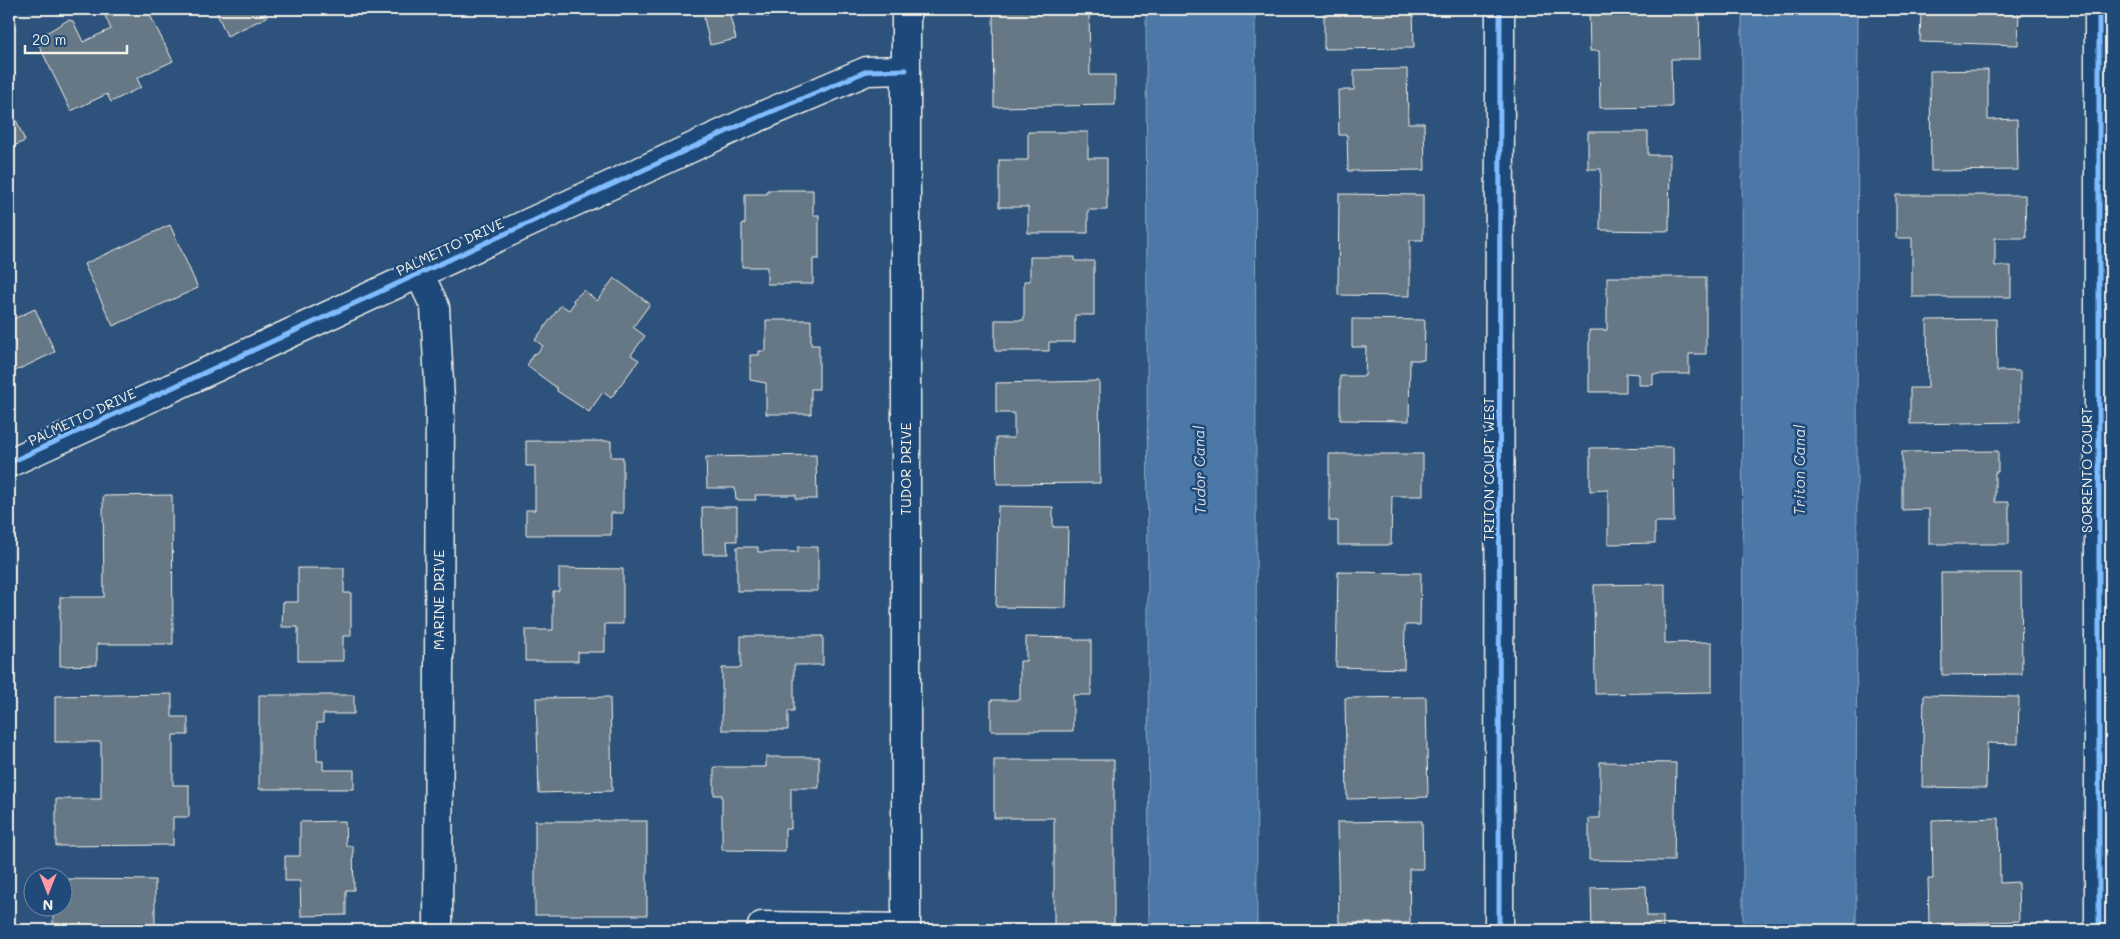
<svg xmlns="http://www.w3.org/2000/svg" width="2120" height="939" viewBox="0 0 2120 939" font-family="Mali,sans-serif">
	<rect width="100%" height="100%" fill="#2d537c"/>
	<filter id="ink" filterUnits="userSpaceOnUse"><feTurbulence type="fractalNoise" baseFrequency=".02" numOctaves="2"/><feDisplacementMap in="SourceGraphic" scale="10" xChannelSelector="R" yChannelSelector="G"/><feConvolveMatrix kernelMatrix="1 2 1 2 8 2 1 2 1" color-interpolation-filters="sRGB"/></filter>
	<g filter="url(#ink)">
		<g fill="#4b78a7" stroke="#8fa8c1">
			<polygon points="1146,9 1255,9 1257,930 1149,930"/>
			<polygon points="1742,9 1858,9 1856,930 1743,930"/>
		</g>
		<g fill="#667886" stroke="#f4f1e8">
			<polygon points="102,9 147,9 173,61 137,78 141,87 111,102 107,94 71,111 36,39 68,20 73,21 83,42 111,29"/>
			<polygon points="215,9 263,9 267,17 227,36"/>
			<polygon points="319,9 331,9 322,13"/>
			<polygon points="702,9 728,9 736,39 710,45"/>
			<polygon points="763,9 789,9 766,17"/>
			<polygon points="993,9 1089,9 1090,75 1115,75 1115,105 994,107"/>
			<polygon points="1324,9 1413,9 1414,48 1324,49"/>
			<polygon points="1589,9 1699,9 1700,59 1671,59 1672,107 1600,108 1599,51 1590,51"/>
			<polygon points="1921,9 2019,9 2018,45 1920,42"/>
			<polygon points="1407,69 1408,123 1424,123 1425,170 1348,171 1347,135 1339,135 1338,90 1354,90 1354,70"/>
			<polygon points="1988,70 1988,120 2017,119 2018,170 1931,171 1930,71"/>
			<polygon points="9,103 25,141 9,148"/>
			<polygon points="1028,132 1088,132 1088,158 1107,158 1107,210 1088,210 1088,233 1028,233 1028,207 999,207 999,160 1028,160"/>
			<polygon points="1588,132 1648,132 1648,155 1670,155 1669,231 1600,230 1601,169 1588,169"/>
			<polygon points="767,190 813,190 813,215 819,215 819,259 813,259 813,284 767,284 767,267 742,267 742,224 745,224 745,194 767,194"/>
			<polygon points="1339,194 1423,195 1423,240 1410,240 1410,296 1338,295"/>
			<polygon points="1896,195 2025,195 2026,238 1995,238 1995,266 2011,266 2011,297 1912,297 1912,238 1896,238"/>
			<polygon points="170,225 198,288 113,326 84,264"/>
			<polygon points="1030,257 1075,257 1075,261 1094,261 1094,315 1075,315 1075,342 1049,342 1049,351 995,351 995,320 1024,320 1024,281 1030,281"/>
			<polygon points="1607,277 1706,277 1706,354 1689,354 1689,374 1653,374 1653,385 1639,385 1639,374 1626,373 1626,392 1589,392 1589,330 1607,330"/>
			<polygon points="614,278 650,304 633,327 645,336 631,355 639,360 611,398 603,392 589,412 557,391 557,388 527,366 533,354 537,353 543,346 535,340 561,305 569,310 574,303 573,300 584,290 597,301"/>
			<polygon points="35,309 55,352 9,374 9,321"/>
			<polygon points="1352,319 1425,320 1424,360 1410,360 1409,421 1340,420 1340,376 1365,376 1366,347 1352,347"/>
			<polygon points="1996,319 1997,371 2020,371 2020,422 1910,424 1910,388 1928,388 1927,320"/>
			<polygon points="766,320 811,320 811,345 819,345 819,389 811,389 811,414 766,414 766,383 750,380 750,355 759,355 759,351 766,351"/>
			<polygon points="1099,381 1100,483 997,484 996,438 1014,438 1014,413 996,413 996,383"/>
			<polygon points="526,441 611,441 611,457 623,457 623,513 611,513 611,535 526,535 526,510 535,510 535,466 526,466"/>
			<polygon points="1673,447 1674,522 1655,522 1655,543 1608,544 1608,490 1590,491 1590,448"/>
			<polygon points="1998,451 1998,472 1995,472 1995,502 2009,502 2009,544 1929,544 1929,509 1902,510 1902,452"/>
			<polygon points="1329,454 1423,454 1423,496 1392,496 1391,545 1338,545 1338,521 1329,521"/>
			<polygon points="816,455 817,499 796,499 796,495 755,495 756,500 736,500 735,488 707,488 706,457"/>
			<polygon points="172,495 173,644 97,644 97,665 60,666 60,597 104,597 103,496"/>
			<polygon points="998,506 1053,507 1053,527 1068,527 1066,608 996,607"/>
			<polygon points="702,507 737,507 737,541 727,541 728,554 703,554"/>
			<polygon points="737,547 758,547 758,552 798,552 798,547 818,547 818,591 737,591"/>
			<polygon points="298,568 344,568 344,593 351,593 351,636 343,636 343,661 298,661 298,627 282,627 283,602 298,602"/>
			<polygon points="559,568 623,569 623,624 605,624 605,652 578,652 578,661 525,661 525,630 553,630 553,591 559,591"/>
			<polygon points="1338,572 1421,573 1420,625 1405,625 1404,669 1336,667"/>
			<polygon points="1941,573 2021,573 2022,674 1942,675"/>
			<polygon points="1665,584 1665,643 1712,642 1712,692 1595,694 1594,585"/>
			<polygon points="741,636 823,636 823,665 794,665 794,711 788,711 788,730 722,730 722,668 741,668"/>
			<polygon points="1026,637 1073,638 1073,640 1091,640 1091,695 1073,695 1073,731 991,731 991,700 1020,700 1020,661 1026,661"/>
			<polygon points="172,694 172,717 188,717 188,735 173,735 173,785 189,785 189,817 173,817 173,845 56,846 56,799 101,799 101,742 55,742 55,696"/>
			<polygon points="259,695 354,695 354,714 323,714 323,723 317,723 317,761 323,761 323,770 354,770 354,789 259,789"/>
			<polygon points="1924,695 2019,697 2018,744 1987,743 1986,788 1922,787"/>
			<polygon points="610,697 612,791 539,793 536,698"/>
			<polygon points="1426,697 1428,797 1347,799 1345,698"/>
			<polygon points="766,757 819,757 819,788 791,788 791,829 785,829 785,851 722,850 722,795 714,795 714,767 766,767"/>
			<polygon points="994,760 1114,760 1114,930 993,930 993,925 1054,925 1054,818 994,818"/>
			<polygon points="1600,762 1676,763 1674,861 1589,860 1589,818 1600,818"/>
			<polygon points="1999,818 2000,883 2018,882 2019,921 1929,924 1928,879 1933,879 1932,820"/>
			<polygon points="345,821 346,846 353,846 354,890 346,890 346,915 301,916 300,881 285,881 285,856 300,856 300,822"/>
			<rect x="535" y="821" width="112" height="94"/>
			<polygon points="1422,821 1423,869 1409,869 1410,923 1339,923 1337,822"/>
			<polygon points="62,879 155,880 155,930 53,930 53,906 62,906"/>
			<polygon points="1646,886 1647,916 1663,916 1663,930 1592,930 1591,888"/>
		</g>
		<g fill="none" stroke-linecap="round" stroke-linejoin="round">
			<g stroke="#f4f1e8" stroke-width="31">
				<g id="minor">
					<polyline points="906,9 906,930"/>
					<polyline points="2099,9 2099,930"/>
					<polyline points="419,273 435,307 440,401 438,930"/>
					<polyline points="9,463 745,123 867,71 906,70"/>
					<polyline points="762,926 906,928"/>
					<polyline points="1499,930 1500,9"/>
				</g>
			</g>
			<use href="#minor" stroke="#1f4a7a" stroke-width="28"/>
			<g stroke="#1f4a7a" stroke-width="8">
				<g id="cycleway">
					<polyline points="2099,9 2099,930"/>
					<polyline points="9,463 745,123 867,71 906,70"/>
					<polyline points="1499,930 1500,9"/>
				</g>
			</g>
			<use href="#cycleway" stroke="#80bcff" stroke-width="5"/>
		</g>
	</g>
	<g text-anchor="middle" stroke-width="5" stroke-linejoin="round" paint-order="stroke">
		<g font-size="14" fill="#f4f1e8" stroke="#1f4a7a">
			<text transform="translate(450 247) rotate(-25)" y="5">PALMETTO DRIVE</text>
			<text transform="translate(82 417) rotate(-25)" y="5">PALMETTO DRIVE</text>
			<text transform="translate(906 469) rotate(-90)" y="5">TUDOR DRIVE</text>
			<text transform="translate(1489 469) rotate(-90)" y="5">TRITON COURT WEST</text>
			<text transform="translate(2087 470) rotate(-90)" y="5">SORRENTO COURT</text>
			<text transform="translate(439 600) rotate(-90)" y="5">MARINE DRIVE</text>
		</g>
		<g font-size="15" font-style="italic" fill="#dbdfde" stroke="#1f4a7a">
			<text transform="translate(1200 470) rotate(-91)" y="5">Tudor Canal</text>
			<text transform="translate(1800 470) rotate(-90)" y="5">Triton Canal</text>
		</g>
	</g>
	<rect width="2120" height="939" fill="none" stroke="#1f4a7a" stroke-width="30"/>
	<rect x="15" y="15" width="2090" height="909" fill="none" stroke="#f4f1e8" stroke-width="2" filter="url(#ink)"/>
	<g transform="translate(48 892) rotate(180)"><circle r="24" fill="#1f4a7a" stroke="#748da6"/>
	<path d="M0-4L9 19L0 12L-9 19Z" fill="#ff9aa2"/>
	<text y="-8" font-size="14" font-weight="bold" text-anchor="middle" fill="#f4f1e8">N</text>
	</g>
	<path d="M25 45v8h102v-8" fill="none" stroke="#f4f1e8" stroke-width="2.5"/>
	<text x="32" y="45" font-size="15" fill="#f4f1e8" stroke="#1f4a7a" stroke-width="4" paint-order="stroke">20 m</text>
</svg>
